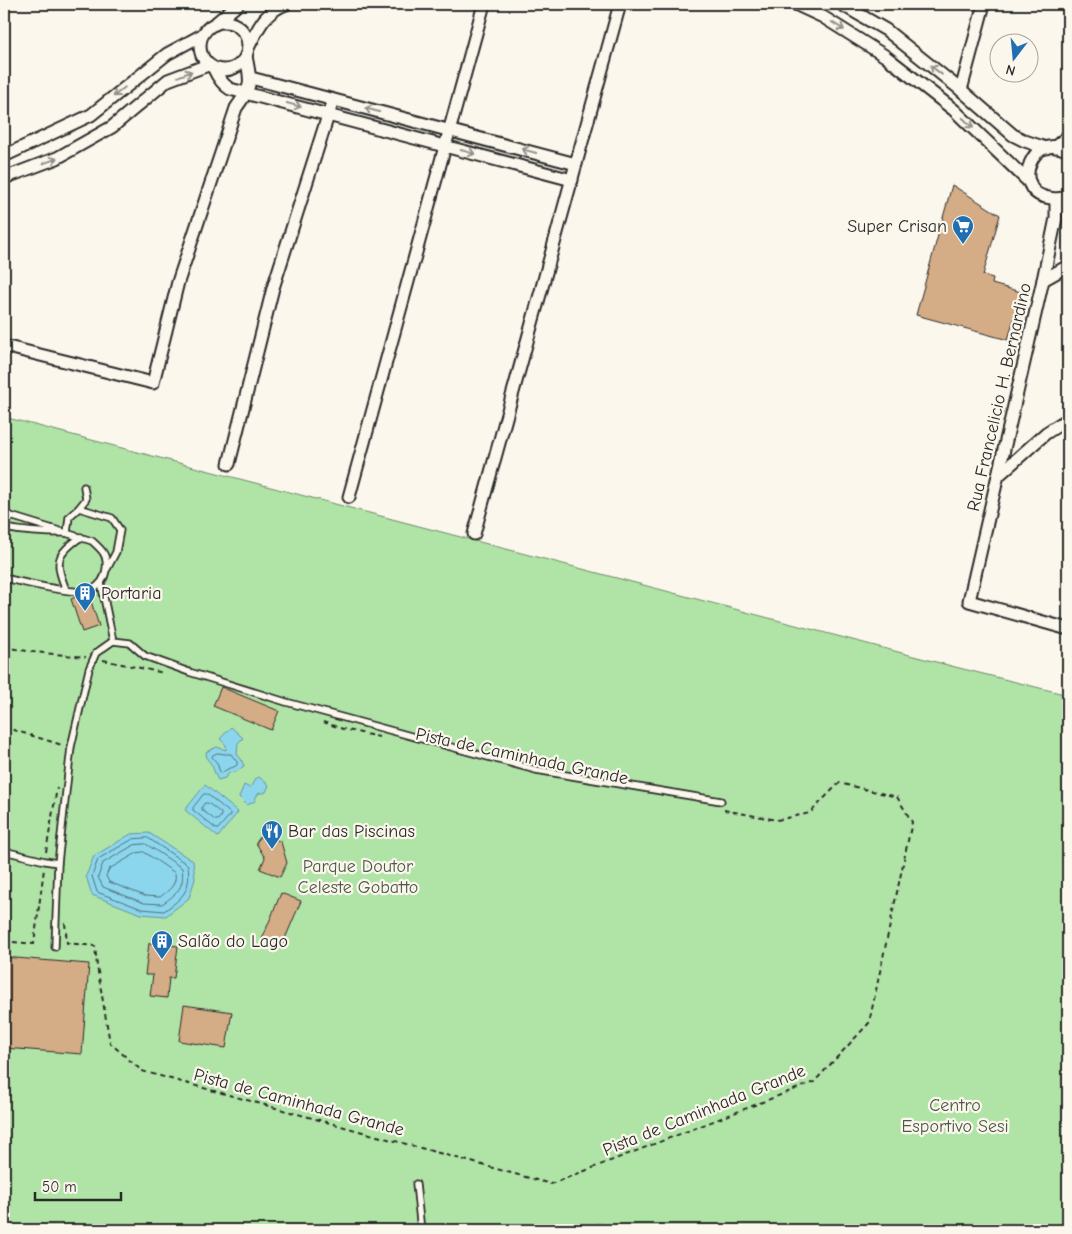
<svg xmlns="http://www.w3.org/2000/svg" width="1072" height="1234" viewBox="0 0 1072 1234" font-family="'Comic Neue',sans-serif">
	<rect width="100%" height="100%" fill="#fbf7ec"/>
	<filter id="ink" filterUnits="userSpaceOnUse"><feTurbulence type="fractalNoise" baseFrequency=".02" numOctaves="2"/><feDisplacementMap in="SourceGraphic" scale="10" xChannelSelector="R" yChannelSelector="G"/><feConvolveMatrix kernelMatrix="1 2 1 2 8 2 1 2 1" color-interpolation-filters="sRGB"/></filter>
	<g filter="url(#ink)">
		<polygon fill="#b0e4a6" stroke="#6e8868" points="4,417 959,668 1068,695 1068,1230 4,1230"/>
		<g fill="#8cd6ed" stroke="#65929f">
			<path d="M231 727 243 738 238 743 237 754 241 759 244 766 236 772 229 773 225 778 218 780C213 771 214 766 207 759L206 752 217 747 226 750V745L220 739Z"/>
			<polygon points="259,777 269,785 266,792 264,793 259,793 256,797 255,801 247,805 239,797 244,785 250,788 255,779"/>
			<polygon points="205,785 238,812 218,837 185,810"/>
			<polygon points="149,833 193,861 195,879 189,898 166,916 141,914 92,895 86,876 94,856 131,834"/>
		</g>
		<g fill="none" stroke-linecap="round" stroke-linejoin="round">
			<g stroke="#526f79" stroke-width="1">
				<path d="M218 753 225 754H231L237 762V765C232 769 228 767 222 773L220 772 217 763 212 757 213 755Z"/>
				<polygon points="204,794 207,794 230,813 230,815 218,829 216,829 193,810 193,808"/>
				<polygon points="205,803 208,803 221,813 221,816 218,820 215,820 202,810 202,807"/>
				<path d="M148 838 188 865C191 890 184 897 164 911L142 909 97 892 92 876 98 859 133 839Z"/>
				<path d="M146 844 182 868C185 887 177 894 162 904L144 903 103 887 98 877 103 863 134 845Z"/>
				<path d="M144 852 175 873C177 885 169 890 160 897L145 896 109 882 106 876 109 869 137 853Z"/>
			</g>
		</g>
		<g fill="#d4ac86" stroke="#2b2b2b">
			<polygon points="952,185 1000,215 983,275 993,278 992,284 1021,292 1008,340 916,315"/>
			<polygon points="89,595 99,626 82,632 71,599 78,596"/>
			<polygon points="221,687 279,711 271,730 213,706"/>
			<polygon points="263,833 281,842 287,863 280,877 260,869 265,858 256,843"/>
			<polygon points="281,893 301,901 281,948 262,939"/>
			<polygon points="157,938 170,940 169,945 178,946 174,978 169,978 167,998 150,996 153,975 145,975 149,943 156,944"/>
			<polygon points="4,957 89,964 82,1054 4,1048"/>
			<polygon points="184,1005 232,1012 226,1048 179,1041"/>
		</g>
		<g fill="none" stroke-linecap="round" stroke-linejoin="round">
			<g stroke="#2b2b2b" stroke-width="9">
				<g id="service">
					<polyline points="79,508 112,518 120,530 116,552 107,569"/>
					<path d="M4 514 92 541C102 550 108 555 106 569 105 579 100 586 91 590 76 596 22 582 4 578"/>
					<path d="M4 528C25 532 46 533 67 533L69 517 79 508 86 499 84 487"/>
					<polyline points="101,583 113,641"/>
					<path d="M66 590C55 562 55 555 81 537"/>
					<polyline points="4,851 45,861 58,863"/>
					<polyline points="55,947 58,863 71,747 89,669 96,653 113,641 130,643 145,656 189,672 286,702 536,770 721,801"/>
					<polyline points="416,1184 421,1230"/>
					<polyline points="584,1230 599,1228"/>
				</g>
			</g>
			<g stroke="#2b2b2b" stroke-width="15">
				<g id="minor">
					<polyline points="795,4 823,17 885,56 954,110 1030,183"/>
					<polyline points="841,4 886,30 961,90 1013,135 1025,141 1046,148"/>
					<circle cx="224" cy="46" r="24"/>
					<polyline points="215,24 238,4"/>
					<path d="M248 48C258 29 264 12 286 4"/>
					<path d="M214 69C218 78 222 84 230 89L572 180"/>
					<polyline points="251,78 576,164"/>
					<polyline points="961,90 984,4"/>
					<polyline points="1055,147 1068,136"/>
					<path d="M1068 151C1031 130 1012 189 1045 197 1054 199 1060 200 1068 196"/>
					<polyline points="4,156 91,115 167,54 202,35"/>
					<polyline points="4,178 57,158 112,127 168,80 208,65"/>
					<polyline points="1056,200 1056,218 1043,280 969,601 1068,629"/>
					<polyline points="1056,200 1068,210"/>
					<polyline points="1043,280 1068,266"/>
					<path d="M4 346 153 383 178 282 236 108C253 85 251 83 246 56"/>
					<polyline points="229,464 273,288 333,100"/>
					<polyline points="999,475 1046,433 1068,419"/>
					<polyline points="349,497 484,4"/>
					<polyline points="474,534 620,4"/>
				</g>
			</g>
			<g stroke="#2b2b2b" stroke-width="2" stroke-dasharray="5 4" stroke-linecap="butt">
				<polyline points="4,647 33,652 86,657"/>
				<polyline points="103,660 164,673"/>
				<polyline points="323,722 343,729 379,737"/>
				<polyline points="4,727 62,745"/>
				<polyline points="46,852 57,788"/>
				<polyline points="65,923 67,943 95,946 97,966 110,1043 142,1071 551,1184 814,1082 869,1023 912,822 897,797 839,783 810,813 777,820 724,810"/>
				<polyline points="4,941 34,944 44,869"/>
			</g>
			<use href="#service" stroke="#fbf7ec" stroke-width="5.5"/>
			<use href="#minor" stroke="#fbf7ec" stroke-width="11"/>
		</g>
		<defs><path id="oneway-shaft" d="M-6 0H5M1.5-3L5.5 0L1.5 3" fill="none" stroke-width="1.6" stroke-linecap="round" stroke-linejoin="round" transform="scale(1.25)"/></defs>
		<g stroke="#93918c">
			<use href="#oneway-shaft" transform="translate(838 26) rotate(32)"/>
			<use href="#oneway-shaft" transform="translate(936 70) rotate(-142)"/>
			<use href="#oneway-shaft" transform="translate(185 74) rotate(-21)"/>
			<use href="#oneway-shaft" transform="translate(119 92) rotate(141)"/>
			<use href="#oneway-shaft" transform="translate(294 105) rotate(15)"/>
			<use href="#oneway-shaft" transform="translate(372 110) rotate(-165)"/>
			<use href="#oneway-shaft" transform="translate(968 123) rotate(44)"/>
			<use href="#oneway-shaft" transform="translate(529 151) rotate(-165)"/>
			<use href="#oneway-shaft" transform="translate(468 152) rotate(15)"/>
			<use href="#oneway-shaft" transform="translate(50 161) rotate(-20)"/>
		</g>
	</g>
	<defs>
		<g id="supermarket-pin" transform="scale(1.125)"><path d="M0 17L-7.5 6A9.5 9.5 0 1 1 7.5 6Z" fill="#1f6fb2" stroke="#fbf7ec"/><path d="M-6-5.5h2.5l.6 2H6L4.5 2H-2.5L-4.4-4H-6ZM-1.5 3.2a1.3 1.3 0 1 0 .1 0ZM3 3.2a1.3 1.3 0 1 0 .1 0Z" fill="#fff"/></g>
		<g id="building-pin" transform="scale(1.125)"><path d="M0 17L-7.5 6A9.5 9.5 0 1 1 7.5 6Z" fill="#1f6fb2" stroke="#fbf7ec"/><path d="M-4-6H4V6H1V3H-1V6H-4ZM-2.5-4.3h1.7v1.8h-1.7ZM.8-4.3h1.7v1.8H.8ZM-2.5-1h1.7V.8h-1.7ZM.8-1h1.7V.8H.8Z" fill="#fff"/></g>
		<g id="restaurant-pin" transform="scale(1.125)"><path d="M0 17L-7.5 6A9.5 9.5 0 1 1 7.5 6Z" fill="#1f6fb2" stroke="#fbf7ec"/><path d="M-5-6h1v4h1v-4h1v4h1v-4h1v5L-1.5 .5V6h-2V.5L-5-1ZM5-6V6H3V1.5H1.5Q1.5-4 5-6Z" fill="#fff"/></g>
	</defs>
	<g fill-rule="evenodd">
		<use href="#supermarket-pin" x="963" y="226"/>
		<use href="#building-pin" x="85" y="593"/>
		<use href="#restaurant-pin" x="272" y="831"/>
		<use href="#building-pin" x="162" y="941"/>
	</g>
	<g text-anchor="middle" stroke-width="4.5" stroke-linejoin="round" paint-order="stroke">
		<g font-size="18" fill="#2b2b2b" stroke="#fbf7ec" text-anchor="start">
			<text x="947" y="232" text-anchor="end">Super Crisan</text>
			<text x="101" y="599">Portaria</text>
			<text x="288" y="837">Bar das Piscinas</text>
			<text x="178" y="947">Salão do Lago</text>
		</g>
		<g font-size="18" fill="#2b2b2b" stroke="#fbf7ec">
			<text transform="translate(999 397) rotate(-77)" y="6">Rua Francelicio H. Bernardino</text>
			<text transform="translate(522 756) rotate(12)" y="6">Pista de Caminhada Grande</text>
			<text transform="translate(299 1102) rotate(15)" y="6">Pista de Caminhada Grande</text>
			<text transform="translate(704 1110) rotate(-22)" y="6">Pista de Caminhada Grande</text>
		</g>
		<g font-size="18" fill="#4c594a" stroke="#fbf7ec">
			<text x="358" y="872">Parque Doutor<tspan x="358" dy="21">Celeste Gobatto</tspan></text>
			<text x="955" y="1111">Centro<tspan x="955" dy="21">Esportivo Sesi</tspan></text>
		</g>
	</g>
	<rect width="1072" height="1234" fill="none" stroke="#fbf7ec" stroke-width="20"/>
	<rect x="10" y="10" width="1052" height="1214" fill="none" stroke="#2b2b2b" stroke-width="2" filter="url(#ink)"/>
	<g transform="translate(1014 58) rotate(196)"><circle r="24" fill="#fbf7ec" stroke="#a8a59f"/>
	<path d="M0-4L9 19L0 12L-9 19Z" fill="#1f6fb2"/>
	<text y="-8" font-size="14" font-weight="bold" text-anchor="middle" fill="#2b2b2b">N</text>
	</g>
	<path d="M35 1192v8h86v-8" fill="none" stroke="#2b2b2b" stroke-width="2.5"/>
	<text x="42" y="1192" font-size="15" fill="#2b2b2b" stroke="#fbf7ec" stroke-width="4" paint-order="stroke">50 m</text>
</svg>
